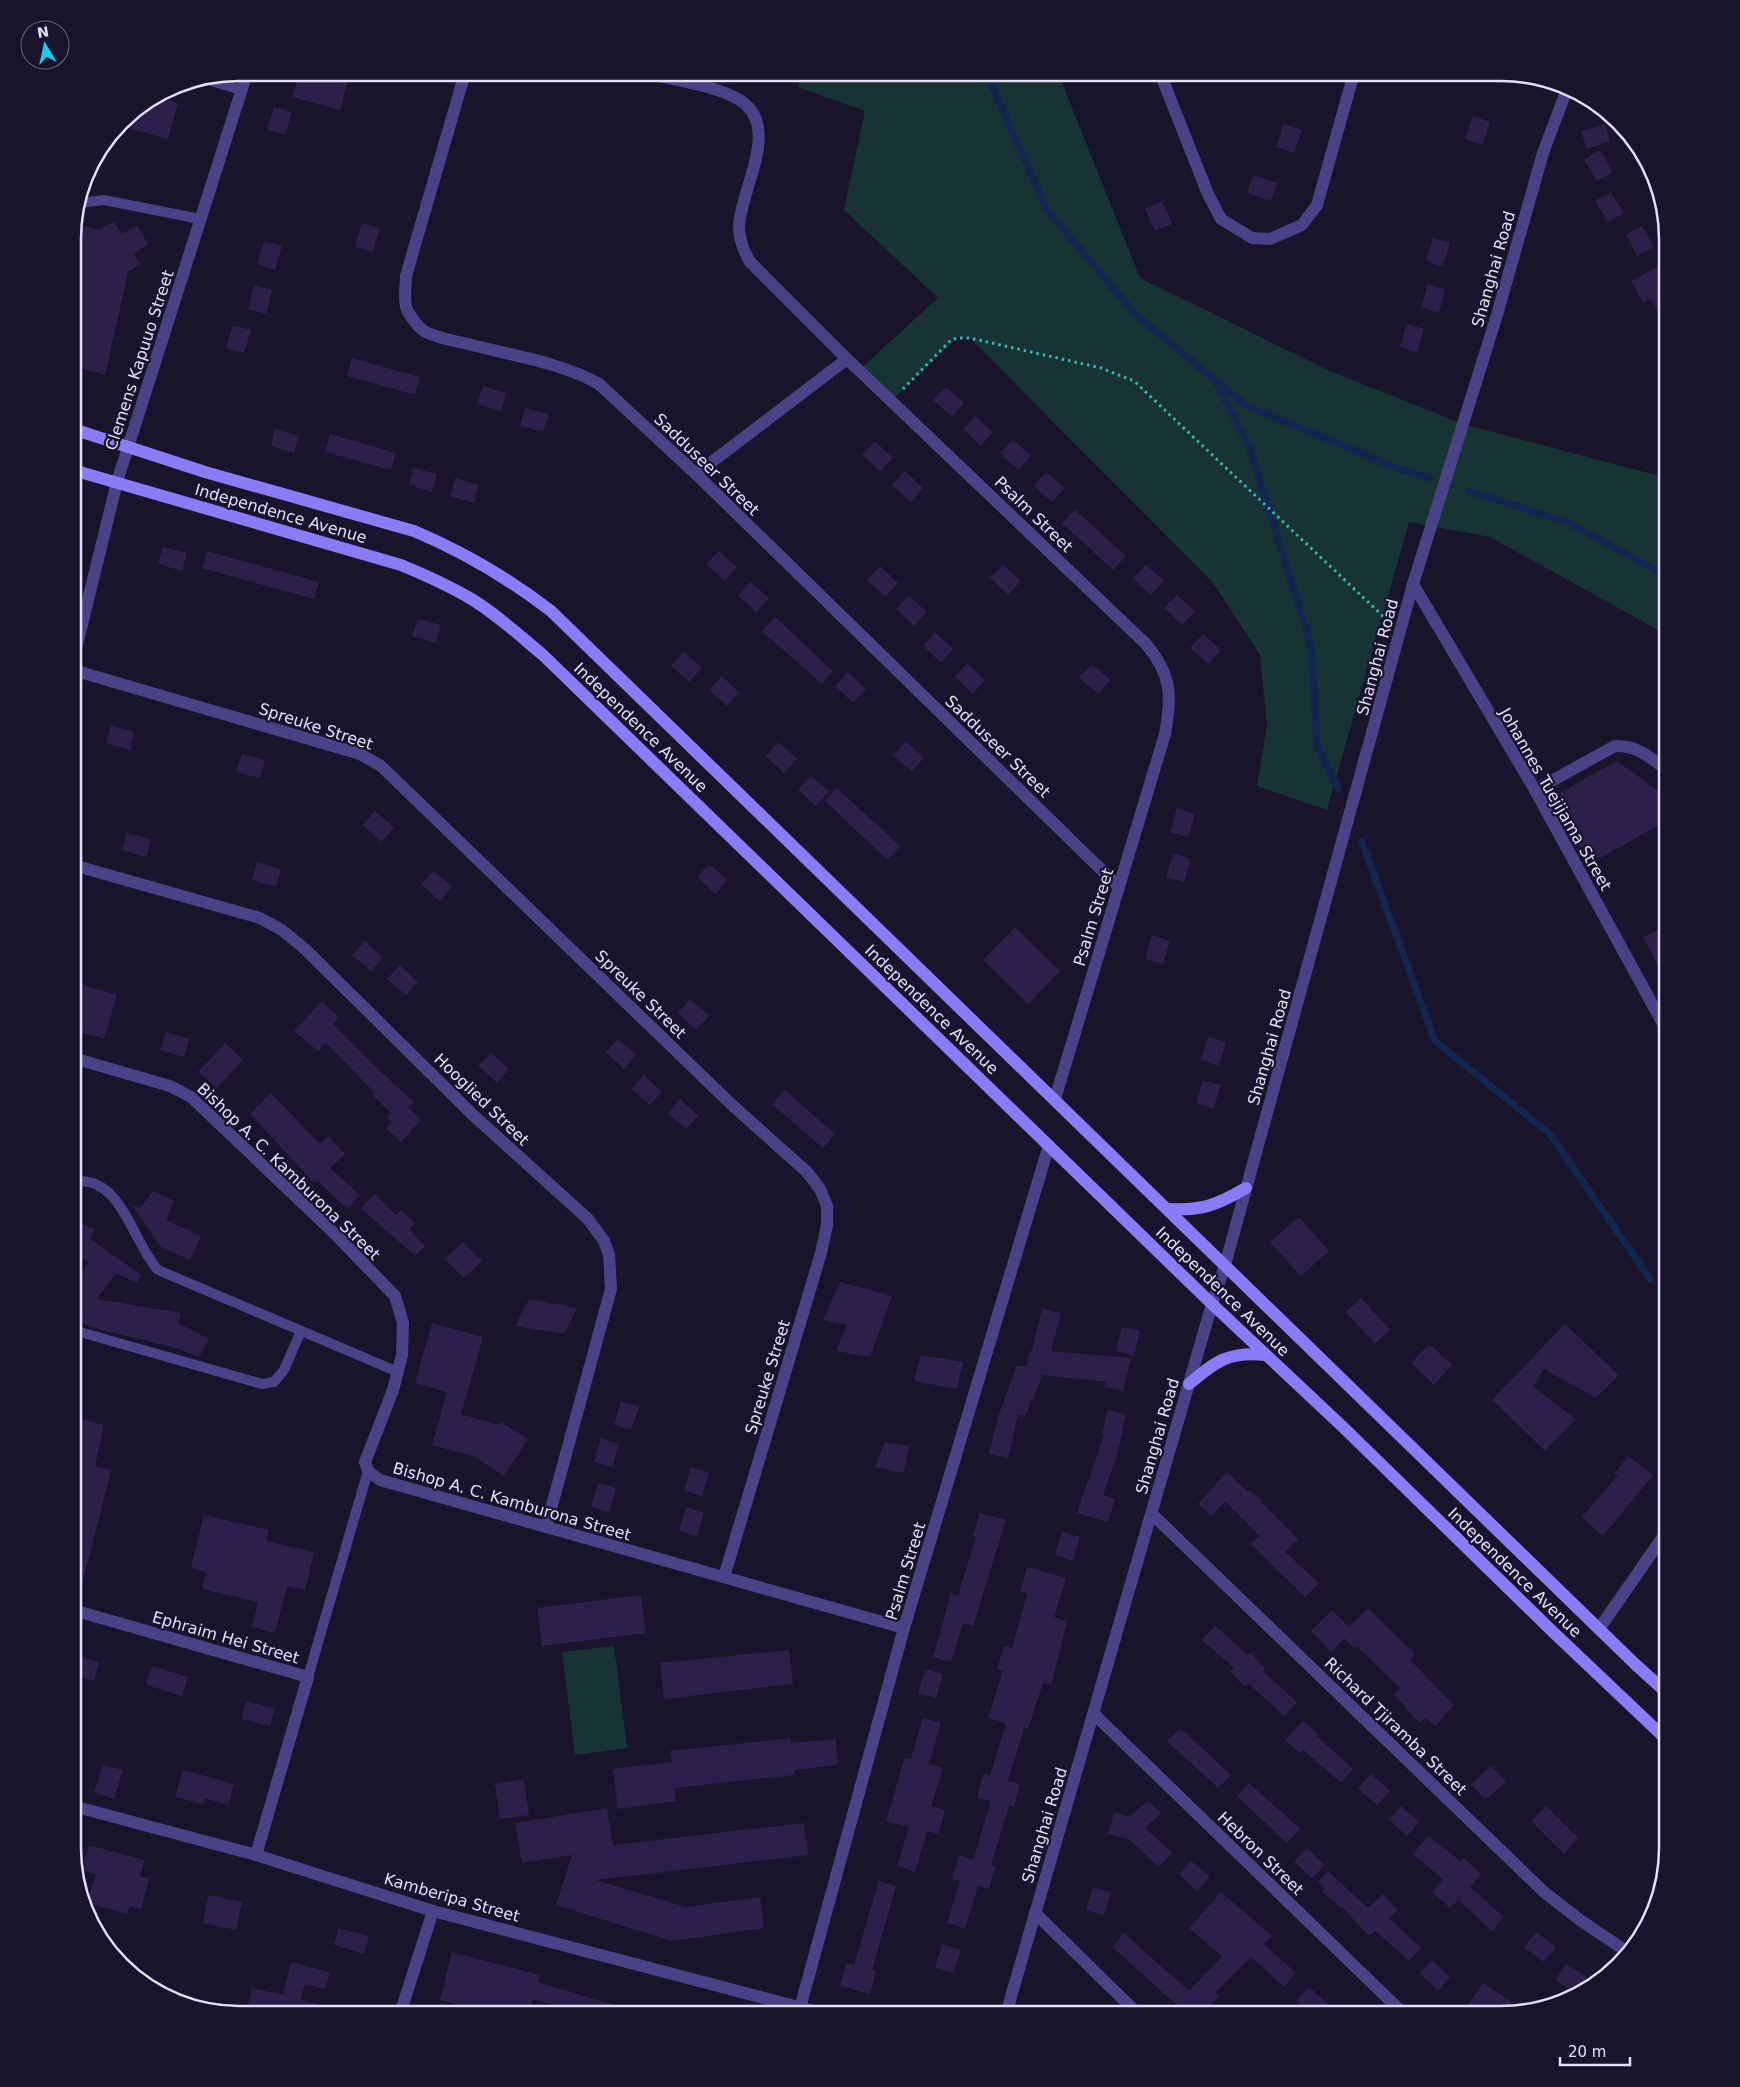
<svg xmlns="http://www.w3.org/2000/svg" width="1740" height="2087" viewBox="0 0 1740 2087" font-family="'DejaVu Sans',sans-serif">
	<rect width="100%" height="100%" fill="#19132b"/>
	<g fill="#173334">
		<polygon points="802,73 1058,73 1140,278 1332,372 1463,424 1667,478 1667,635 1490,537 1409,522 1327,810 1257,786 1267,726 1260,655 1214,584 970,338 957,338 892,400 859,370 938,298 844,210 865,111 798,87"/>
		<polygon points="614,1646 627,1748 575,1755 562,1652"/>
	</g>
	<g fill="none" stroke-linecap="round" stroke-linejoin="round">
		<g stroke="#13264f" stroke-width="7">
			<polyline points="986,73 1047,210 1135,314 1247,406 1395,467 1429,478"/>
			<polyline points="1216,382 1250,449 1311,645 1317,745 1338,789"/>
			<polyline points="1469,491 1569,523 1667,576"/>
			<polyline points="1362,842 1435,1041 1550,1134 1650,1279"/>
		</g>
	</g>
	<g fill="#2c204a">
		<polygon points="300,73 335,73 349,76 340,110 292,97"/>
		<polygon points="156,97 178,103 168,139 120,126 129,114"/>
		<polygon points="274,107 292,112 285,135 267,130"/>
		<polygon points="1473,116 1490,122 1482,145 1465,139"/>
		<polygon points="1284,124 1302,130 1294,153 1276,147"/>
		<polygon points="1605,124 1610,141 1587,149 1581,131"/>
		<polygon points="1600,150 1613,172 1597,181 1584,160"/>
		<polygon points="1253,175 1277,183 1271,201 1247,193"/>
		<polygon points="1611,192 1624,213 1608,222 1595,201"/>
		<polygon points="1162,201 1172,224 1155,231 1145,209"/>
		<polygon points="114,222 122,234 137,225 148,244 133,254 141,264 128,272 105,375 73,366 73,228 74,223 99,230"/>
		<polygon points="362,223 380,228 372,252 355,247"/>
		<polygon points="1642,226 1654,247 1637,256 1626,234"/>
		<polygon points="1433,238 1450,243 1443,267 1426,261"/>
		<polygon points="264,241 282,246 275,270 257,264"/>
		<polygon points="1661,265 1668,277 1668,329 1650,299 1643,303 1631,281"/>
		<polygon points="1428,284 1445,289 1439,313 1421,307"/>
		<polygon points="254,285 272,290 266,314 248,309"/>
		<polygon points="1407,324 1424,329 1417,352 1400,347"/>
		<polygon points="233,325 251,330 244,353 226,348"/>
		<polygon points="352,358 420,377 415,395 347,376"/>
		<polygon points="483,386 506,393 501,411 477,404"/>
		<polygon points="946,387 964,403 952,417 933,400"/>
		<polygon points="525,408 549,414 543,432 520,426"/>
		<polygon points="975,416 993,432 981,446 963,429"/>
		<polygon points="275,429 299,436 294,453 271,446"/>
		<polygon points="330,434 396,453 391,470 325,452"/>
		<polygon points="1013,440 1031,456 1018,470 1000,453"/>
		<polygon points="875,441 893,458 880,471 862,455"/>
		<polygon points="413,468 437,474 432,492 409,485"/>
		<polygon points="905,471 923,488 911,502 892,485"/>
		<polygon points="1046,472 1065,488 1052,502 1034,486"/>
		<polygon points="455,478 479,485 474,503 450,496"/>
		<polygon points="1075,510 1126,556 1113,570 1062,523"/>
		<polygon points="163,547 187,553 182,571 158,564"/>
		<polygon points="207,551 319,582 314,599 202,568"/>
		<polygon points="719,551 737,567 725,581 706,564"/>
		<polygon points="1003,565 1021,581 1008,595 990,578"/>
		<polygon points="1146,565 1164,581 1151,595 1133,578"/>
		<polygon points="880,566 898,583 885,597 867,580"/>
		<polygon points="751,582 769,598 756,612 738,595"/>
		<polygon points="1177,595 1195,611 1182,625 1164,608"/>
		<polygon points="909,596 927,612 914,626 896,609"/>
		<polygon points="775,617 833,671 822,684 762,631"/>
		<polygon points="418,619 441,625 436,643 412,636"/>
		<polygon points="935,632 953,649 941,663 923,646"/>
		<polygon points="1203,634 1221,650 1208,664 1190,648"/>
		<polygon points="684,652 702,668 689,682 671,666"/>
		<polygon points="967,663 985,680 973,694 955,677"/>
		<polygon points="1092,664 1110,680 1098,694 1079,677"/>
		<polygon points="848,672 866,689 853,703 835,686"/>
		<polygon points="722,676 739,693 727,706 709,690"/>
		<polygon points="111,725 134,732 130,750 106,743"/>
		<polygon points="906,741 924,758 912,771 893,755"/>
		<polygon points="778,742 797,759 784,773 766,756"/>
		<polygon points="242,754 265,760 260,778 236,772"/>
		<polygon points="1617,761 1668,798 1668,820 1589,864 1552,797"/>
		<polygon points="811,776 829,792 816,806 798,790"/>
		<polygon points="837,788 900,846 888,860 825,801"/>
		<polygon points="1177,808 1195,814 1188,837 1170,832"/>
		<polygon points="375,811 394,828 381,842 363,825"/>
		<polygon points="127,833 151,839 146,857 122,850"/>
		<polygon points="1173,853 1191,859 1184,882 1166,877"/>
		<polygon points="257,862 281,869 276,887 252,880"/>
		<polygon points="709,864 727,880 715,894 697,877"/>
		<polygon points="434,871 452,887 440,901 421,884"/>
		<polygon points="1668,925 1668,984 1643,937"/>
		<polygon points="1015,927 1060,971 1028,1004 983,960"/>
		<polygon points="1152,935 1170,941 1163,964 1145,959"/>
		<polygon points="365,941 383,958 371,971 352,955"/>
		<polygon points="400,965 418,982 406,995 387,979"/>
		<polygon points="83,985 117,995 104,1039 73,1030 73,1022"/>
		<polygon points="690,999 709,1016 696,1030 678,1013"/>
		<polygon points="322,1001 339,1017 333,1024 384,1075 414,1102 408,1107 421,1120 401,1142 386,1128 392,1122 387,1117 391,1113 373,1096 375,1093 326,1043 318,1051 294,1031"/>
		<polygon points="166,1032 189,1039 184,1057 160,1050"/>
		<polygon points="1208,1037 1226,1042 1219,1066 1201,1060"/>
		<polygon points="618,1039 636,1055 624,1069 606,1052"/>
		<polygon points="225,1043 243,1060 217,1088 198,1072"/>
		<polygon points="491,1053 509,1069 497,1083 478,1066"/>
		<polygon points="644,1075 662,1092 650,1105 631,1089"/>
		<polygon points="1203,1080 1221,1085 1213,1109 1196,1103"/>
		<polygon points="785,1090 835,1134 823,1148 772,1104"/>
		<polygon points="271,1093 320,1144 328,1136 345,1154 330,1168 360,1195 348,1209 317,1181 314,1183 250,1114"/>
		<polygon points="680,1099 698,1116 686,1129 668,1113"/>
		<polygon points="153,1191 174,1201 166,1220 201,1236 190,1260 161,1247 132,1205 140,1208"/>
		<polygon points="375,1194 396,1215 401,1210 415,1223 409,1229 425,1246 415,1256 361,1208"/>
		<polygon points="1299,1217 1329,1251 1301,1276 1270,1242"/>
		<polygon points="73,1220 94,1229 90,1239 141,1275 137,1283 116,1273 97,1299 181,1313 178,1323 209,1339 199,1357 172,1347 102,1330 73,1320 73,1284 89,1262 82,1258 73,1279"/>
		<polygon points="463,1242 482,1261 464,1278 445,1259"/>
		<polygon points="840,1282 892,1296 870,1357 836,1351 847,1325 823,1320"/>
		<polygon points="1361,1298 1390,1330 1375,1344 1346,1312"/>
		<polygon points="529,1299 577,1308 564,1334 515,1326"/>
		<polygon points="1042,1309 1061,1313 1051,1351 1131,1358 1123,1391 1104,1387 1106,1382 1043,1375 1025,1416 1018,1415 1008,1458 989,1454 998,1417 1017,1365 1026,1367 1030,1351 1032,1351"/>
		<polygon points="432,1323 483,1337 461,1414 499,1425 501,1422 528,1439 504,1476 475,1457 432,1445 447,1392 415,1383"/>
		<polygon points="1565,1324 1619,1375 1596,1398 1544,1369 1533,1387 1576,1419 1545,1451 1492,1400"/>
		<polygon points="1122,1327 1140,1331 1134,1356 1116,1351"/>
		<polygon points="1429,1344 1452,1365 1434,1385 1411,1363"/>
		<polygon points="921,1355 963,1362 957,1389 914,1381"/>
		<polygon points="621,1401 639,1407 631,1430 614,1425"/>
		<polygon points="1108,1410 1126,1414 1117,1456 1103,1495 1115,1499 1108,1522 1077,1513 1104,1435 1102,1434"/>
		<polygon points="73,1417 104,1425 95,1466 111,1470 79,1596 73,1595"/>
		<polygon points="601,1438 619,1444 612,1467 594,1462"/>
		<polygon points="885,1442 909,1446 904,1473 875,1467"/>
		<polygon points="1628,1456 1653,1475 1603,1536 1582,1517 1618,1475 1615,1473"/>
		<polygon points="691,1467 709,1473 702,1496 684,1491"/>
		<polygon points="1227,1472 1248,1492 1249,1490 1263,1501 1262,1503 1298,1539 1285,1552 1319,1583 1305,1597 1251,1544 1260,1536 1225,1501 1211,1516 1198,1504"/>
		<polygon points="598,1483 616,1488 609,1512 591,1507"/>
		<polygon points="686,1507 704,1513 697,1536 679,1531"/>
		<polygon points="980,1513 1006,1520 973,1626 963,1623 951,1662 933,1657 951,1593 958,1595 976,1537 973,1536"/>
		<polygon points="204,1515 269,1530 267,1541 314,1552 305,1590 287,1586 275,1633 252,1627 258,1602 202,1589 206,1572 191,1568"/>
		<polygon points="1062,1532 1080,1537 1073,1561 1055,1555"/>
		<polygon points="1027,1567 1066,1578 1054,1617 1067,1621 1051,1685 1043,1683 1028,1729 1024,1728 1008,1781 1020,1784 1014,1807 1009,1806 991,1865 995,1867 989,1889 978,1886 965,1929 947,1923 960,1881 952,1879 959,1855 973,1860 991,1801 977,1798 983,1774 990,1776 1006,1723 988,1718 1003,1671 997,1669 1004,1646 1012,1648 1027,1594 1020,1592"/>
		<polygon points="641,1595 646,1633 542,1646 537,1608"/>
		<polygon points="1368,1608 1415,1654 1410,1660 1454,1705 1435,1726 1425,1717 1420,1723 1411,1714 1394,1694 1400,1688 1356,1646 1354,1648 1344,1638 1331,1652 1311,1631 1332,1610 1349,1627"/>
		<polygon points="1215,1626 1248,1655 1251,1653 1265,1669 1263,1671 1297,1702 1284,1716 1249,1684 1244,1687 1230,1671 1234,1668 1202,1640"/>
		<polygon points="789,1650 793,1684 664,1699 660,1663"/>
		<polygon points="76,1656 99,1662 94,1681 73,1675"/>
		<polygon points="152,1666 188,1677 182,1696 146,1685"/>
		<polygon points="925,1669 943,1674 936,1698 918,1693"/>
		<polygon points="246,1701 275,1708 270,1726 241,1719"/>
		<polygon points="923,1718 941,1723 929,1764 943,1768 931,1806 945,1810 938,1834 927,1831 915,1872 897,1866 909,1827 886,1821 905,1757 911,1759"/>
		<polygon points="1303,1721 1318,1734 1316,1736 1353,1769 1341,1783 1304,1750 1300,1753 1285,1740"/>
		<polygon points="1180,1728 1231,1775 1218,1788 1167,1741"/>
		<polygon points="791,1738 791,1743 836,1739 838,1765 794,1770 795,1775 675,1788 676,1801 618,1809 613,1769 672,1762 670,1751"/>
		<polygon points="103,1765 123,1770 114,1799 94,1792"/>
		<polygon points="1491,1766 1506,1782 1485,1800 1471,1784"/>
		<polygon points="183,1770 234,1784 228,1805 204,1798 203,1804 175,1797"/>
		<polygon points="1371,1774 1390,1791 1377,1805 1358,1788"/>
		<polygon points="524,1779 529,1815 500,1819 495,1784"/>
		<polygon points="1249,1783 1300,1829 1287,1843 1237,1796"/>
		<polygon points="1148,1800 1161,1813 1145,1828 1172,1853 1159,1867 1130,1840 1108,1834 1114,1813 1130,1817"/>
		<polygon points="1401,1806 1419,1822 1407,1836 1389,1819"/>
		<polygon points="1546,1806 1578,1838 1564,1854 1531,1821"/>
		<polygon points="607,1808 613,1845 804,1823 808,1855 596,1880 686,1907 760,1897 764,1928 672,1941 556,1905 572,1855 522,1863 515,1823"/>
		<polygon points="1428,1836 1460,1861 1463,1858 1481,1874 1470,1887 1504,1917 1492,1931 1458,1900 1450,1908 1432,1892 1443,1879 1413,1854"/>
		<polygon points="89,1845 144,1860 140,1876 149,1879 141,1909 130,1906 127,1914 87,1903 96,1874 82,1870"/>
		<polygon points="1307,1848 1325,1865 1312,1878 1294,1862"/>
		<polygon points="1191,1861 1210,1877 1197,1891 1179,1874"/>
		<polygon points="1328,1871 1368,1908 1383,1894 1398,1910 1389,1918 1421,1948 1409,1961 1375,1931 1369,1936 1342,1907 1341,1908 1322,1891 1325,1888 1318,1881"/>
		<polygon points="879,1881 896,1886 872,1970 876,1971 870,1994 840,1986 846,1963 854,1965"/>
		<polygon points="1093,1887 1111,1892 1104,1915 1086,1910"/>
		<polygon points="1221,1892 1272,1936 1264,1944 1296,1973 1284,1987 1251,1957 1215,1993 1219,1997 1211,2004 1222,2014 1166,2014 1176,2004 1112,1947 1124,1933 1189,1991 1222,1957 1189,1928"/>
		<polygon points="208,1895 242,1902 236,1930 203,1923"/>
		<polygon points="338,1928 369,1936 364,1954 334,1945"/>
		<polygon points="1536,1932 1556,1947 1544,1962 1524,1947"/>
		<polygon points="942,1944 961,1950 953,1973 935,1968"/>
		<polygon points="452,1952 540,1975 538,1982 630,2010 629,2014 583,2014 533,1999 529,2014 497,2014 440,2000"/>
		<polygon points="1432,1960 1450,1977 1438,1991 1420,1974"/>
		<polygon points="291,1962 330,1972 325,1989 305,1984 300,2000 332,2008 331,2014 246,2014 252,1988 283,1995"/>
		<polygon points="1566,1964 1587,1977 1576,1993 1555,1980"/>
		<polygon points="1483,1983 1512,2002 1504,2014 1462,2014"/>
		<polygon points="1309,1987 1339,2014 1311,2014 1296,2001"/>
	</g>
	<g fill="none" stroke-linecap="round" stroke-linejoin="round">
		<polyline stroke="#3ab5b6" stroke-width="3" stroke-dasharray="2.5 4" stroke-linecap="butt" points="903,389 951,340 957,338 970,338 1101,368 1134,381 1386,619"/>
		<g stroke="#494286" stroke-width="10">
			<polyline points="205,79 241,90"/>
			<polyline points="80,203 104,200 200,219"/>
			<path d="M73 1182C121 1173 132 1242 158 1270L398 1372"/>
			<polyline points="73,1330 262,1384 274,1382 284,1370 301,1331"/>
			<polyline points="308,1677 368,1471"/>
		</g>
		<g stroke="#494286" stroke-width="12">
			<path d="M465 73 406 276C406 287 403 300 407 310 411 317 418 327 424 331 437 338 454 341 468 344 510 355 563 363 599 384L696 474 1119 887"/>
			<path d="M646 73C676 81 711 84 738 99 783 125 741 187 739 226 739 239 743 250 750 262L847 359 1146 644C1172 675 1172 696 1165 734L1055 1099"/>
			<polyline points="1160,73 1208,194 1221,219 1252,238 1270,239 1302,225 1317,205 1354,73"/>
			<polyline points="696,474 847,359"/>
			<polyline points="1413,584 1535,790 1667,1031"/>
			<polyline points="73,661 117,482 247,73"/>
			<polyline points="73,670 360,754 381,766 731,1104 807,1172 820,1189 827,1206 827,1225 821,1253 724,1577"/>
			<path d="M1535 790 1615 746C1637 745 1651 758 1667 770"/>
			<polyline points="73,865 260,918 282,930 306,950 473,1115 588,1219 604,1241 609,1255 611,1289 546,1527"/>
			<polyline points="73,1058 170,1086 191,1097 335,1234 395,1296 403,1323 402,1355 393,1390 365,1462 368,1471 380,1480 904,1628"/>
			<polyline points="1152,1514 1544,1892 1580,1920 1626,1951"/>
			<polyline points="73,1610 308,1677 256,1855"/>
			<polyline points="1599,1629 1667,1531"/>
			<polyline points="1094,1714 1404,2014"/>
			<polyline points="73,1806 256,1855 433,1911 825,2014"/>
			<polyline points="1035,1913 1138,2014"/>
			<polyline points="800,2008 904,1628 1049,1145"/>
			<polyline points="400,2014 433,1911"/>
			<polyline points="1006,2014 1212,1304 1225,1265 1413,584 1497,315 1543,153 1567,89"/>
		</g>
		<g stroke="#887df6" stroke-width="12">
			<path d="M73 429 205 472 414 531C464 552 508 578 551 611L1635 1664 1667 1693"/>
			<path d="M73 470 401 565C425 575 450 586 473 600 499 616 520 636 543 655L1212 1304 1344 1428 1552 1631 1667 1740"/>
			<path d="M1168 1209C1202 1211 1217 1205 1246 1188"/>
			<path d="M1189 1384C1216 1361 1229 1351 1266 1355"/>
		</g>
	</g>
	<g text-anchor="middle" stroke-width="4.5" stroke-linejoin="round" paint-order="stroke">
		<g font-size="16" fill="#e5dffd" stroke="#19132b">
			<text transform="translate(1493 269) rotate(-74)" y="6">Shanghai Road</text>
			<text transform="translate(139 360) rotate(-72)" y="6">Clemens Kapuuo Street</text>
			<text transform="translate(707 464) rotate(44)" y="6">Sadduseer Street</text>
			<text transform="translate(281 513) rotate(16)" y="6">Independence Avenue</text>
			<text transform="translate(1034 514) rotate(44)" y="6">Psalm Street</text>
			<text transform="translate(1377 657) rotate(-75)" y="6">Shanghai Road</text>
			<text transform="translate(316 726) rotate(18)" y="6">Spreuke Street</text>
			<text transform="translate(641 727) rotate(44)" y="6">Independence Avenue</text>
			<text transform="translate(998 746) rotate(44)" y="6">Sadduseer Street</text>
			<text transform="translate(1556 799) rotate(60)" y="6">Johannes Tuejijama Street</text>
			<text transform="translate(1093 917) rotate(-73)" y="6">Psalm Street</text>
			<text transform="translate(641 994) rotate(44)" y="6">Spreuke Street</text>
			<text transform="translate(932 1009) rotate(44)" y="6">Independence Avenue</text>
			<text transform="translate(1269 1047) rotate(-74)" y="6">Shanghai Road</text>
			<text transform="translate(482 1099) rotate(44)" y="6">Hooglied Street</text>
			<text transform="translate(289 1171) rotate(44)" y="6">Bishop A. C. Kamburona Street</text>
			<text transform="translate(1223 1291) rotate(44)" y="6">Independence Avenue</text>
			<text transform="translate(767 1377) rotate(-73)" y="6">Spreuke Street</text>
			<text transform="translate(1157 1436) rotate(-74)" y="6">Shanghai Road</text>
			<text transform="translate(512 1501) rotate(16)" y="6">Bishop A. C. Kamburona Street</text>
			<text transform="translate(905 1571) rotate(-73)" y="6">Psalm Street</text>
			<text transform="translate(1515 1572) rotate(44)" y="6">Independence Avenue</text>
			<text transform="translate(226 1637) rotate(16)" y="6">Ephraim Hei Street</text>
			<text transform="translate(1396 1726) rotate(44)" y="6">Richard Tjiramba Street</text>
			<text transform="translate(1044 1825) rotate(-73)" y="6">Shanghai Road</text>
			<text transform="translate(1261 1853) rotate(44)" y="6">Hebron Street</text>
			<text transform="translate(452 1897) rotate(16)" y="6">Kamberipa Street</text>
		</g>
	</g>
	<path d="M0 0H1740V2087H0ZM239 81H1501A158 158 0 0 1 1659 239V1848A158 158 0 0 1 1501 2006H239A158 158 0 0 1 81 1848V239A158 158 0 0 1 239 81Z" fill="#19132b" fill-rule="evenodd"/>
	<path fill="none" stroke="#e5dffd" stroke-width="2.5" d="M239 81H1501A158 158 0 0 1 1659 239V1848A158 158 0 0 1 1501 2006H239A158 158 0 0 1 81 1848V239A158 158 0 0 1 239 81Z"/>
	<g transform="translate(45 45) rotate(351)"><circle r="24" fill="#19132b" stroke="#6b657f"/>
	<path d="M0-4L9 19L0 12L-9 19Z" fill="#18cbf0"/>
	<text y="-8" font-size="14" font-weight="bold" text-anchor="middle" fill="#e5dffd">N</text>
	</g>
	<path d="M1560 2057v8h70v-8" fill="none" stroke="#e5dffd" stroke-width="2.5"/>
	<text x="1568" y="2057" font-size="15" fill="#e5dffd" stroke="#19132b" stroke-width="4" paint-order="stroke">20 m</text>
</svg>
